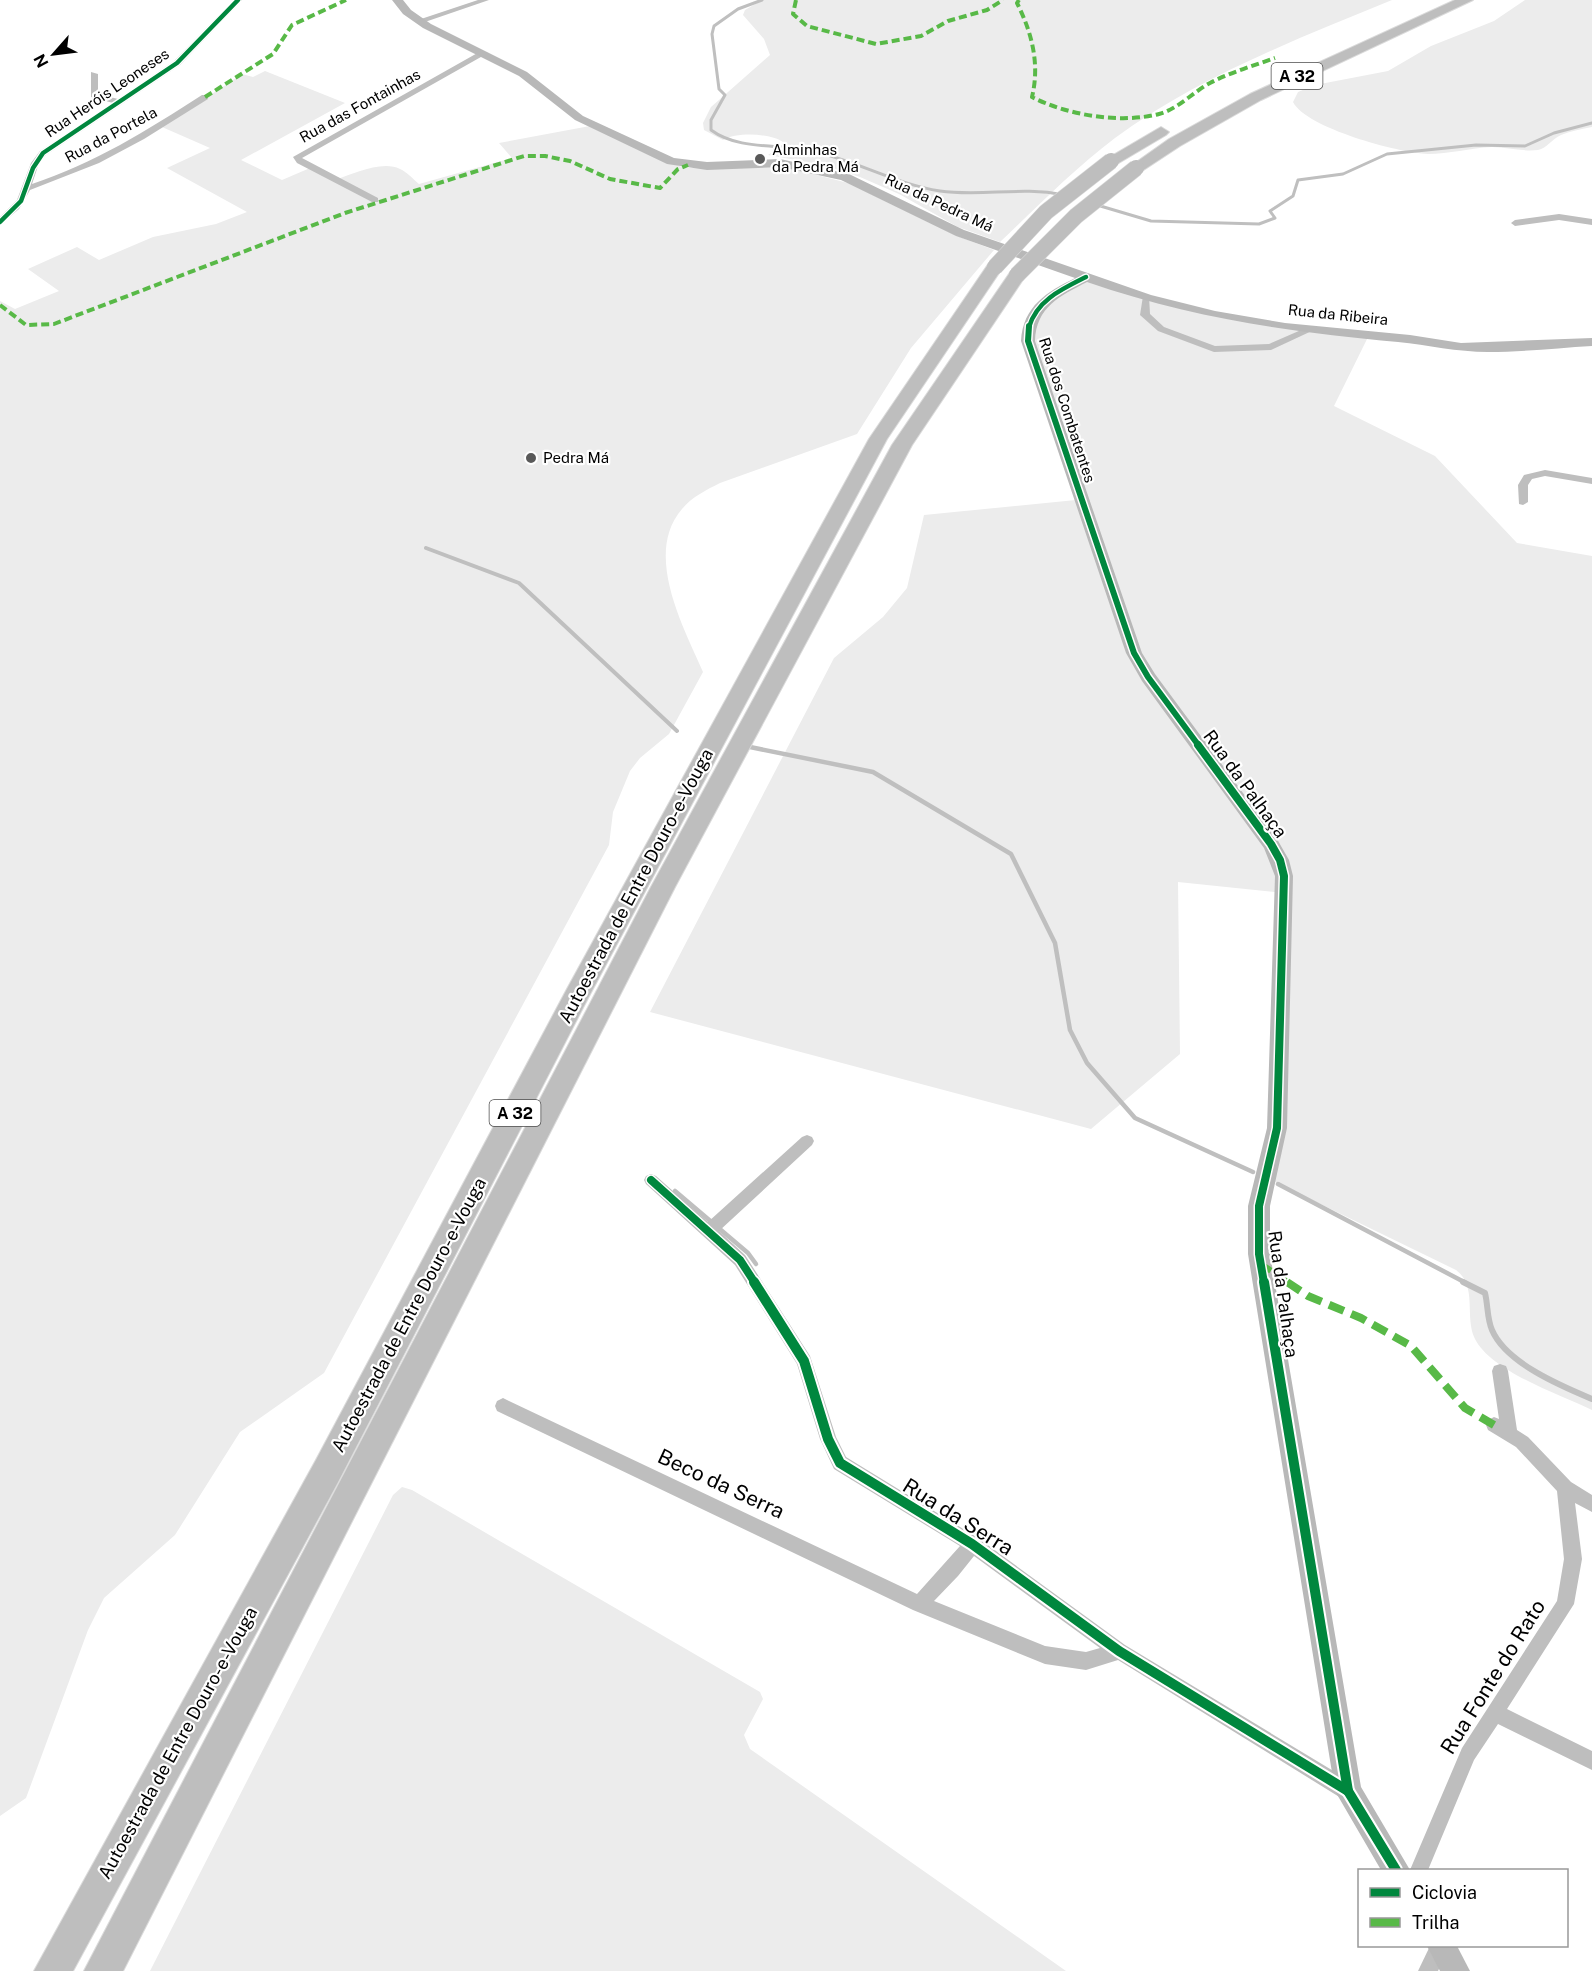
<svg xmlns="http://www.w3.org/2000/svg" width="1592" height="1971" viewBox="0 0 1592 1971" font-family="'Public Sans',sans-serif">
	<rect width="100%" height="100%" fill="#fff"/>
	<g fill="#ececec">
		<path d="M762 0H1392C1297 39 1198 77 1115 138 1074 169 1037 207 1000 242L958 227 899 194 860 177 824 165 768 155 783 145V142C769 133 737 132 723 140L704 130 703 123 711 107 770 55 764 39 743 15 745 10Z"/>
		<path d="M1525 0H1592V127C1582 129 1571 131 1561 135 1552 139 1547 148 1538 150 1523 152 1507 147 1492 147 1470 148 1449 154 1428 154 1399 153 1306 128 1293 102L1298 92 1315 85 1388 71 1431 46 1494 21Z"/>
		<path d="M265 71 345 103 241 160 282 180 310 168 335 180C353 174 382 160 400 169 407 172 413 179 419 184L512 158 499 143 590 126 684 168 750 166 789 168 848 183 957 236 994 250 911 348 857 434 720 483C706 490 692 497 682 509 643 554 684 628 703 672L669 734 640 758 630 771 613 812 609 845 324 1373 240 1432 175 1535 104 1598 88 1630 26 1798 0 1816V301L15 309 59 291 28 269 77 247 99 260 153 237 216 224 247 212 167 168 210 148 162 127 242 74 253 77Z"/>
		<path d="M1086 277 1215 315 1369 335 1334 406 1435 456 1517 543 1592 556V1410C1559 1394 1492 1372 1475 1339 1464 1317 1478 1286 1456 1270L1271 1180 1284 893 1178 882 1180 1054 1091 1129 650 1012 834 658 883 617 907 588 924 515 1086 499 1028 341 1036 309Z"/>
		<polygon points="402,1487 412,1490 760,1692 763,1699 744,1735 750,1749 1066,1971 150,1971 393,1495"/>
	</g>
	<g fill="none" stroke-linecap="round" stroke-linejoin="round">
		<g stroke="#bfbfbf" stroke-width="3">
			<path d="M762 0 738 9 714 26 712 34 719 89 725 95 711 120V130C738 150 777 144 808 150 853 159 895 184 940 191 981 197 1022 186 1063 195"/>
			<polyline points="1097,205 1151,221 1259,224 1275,218 1270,211 1293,196 1298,180 1343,174 1387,154 1476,145 1525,146 1554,133 1592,123"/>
		</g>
		<polyline stroke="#bfbfbf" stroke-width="4" points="426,548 519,583 677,731"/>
		<g stroke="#bfbfbf" stroke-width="4.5">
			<polyline points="750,747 873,772 1011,854 1055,943 1070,1030 1087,1063 1135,1118 1253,1172"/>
			<polyline points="1278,1184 1466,1283"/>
			<polyline points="675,1191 748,1253 756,1264"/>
		</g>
		<path stroke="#bfbfbf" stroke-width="6" d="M1463 1282 1485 1293C1488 1305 1487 1319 1492 1330 1506 1363 1561 1386 1592 1399"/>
		<g stroke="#dbdbdb" stroke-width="2">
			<g id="highway">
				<polygon points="1455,0 1473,0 1261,100 1180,146 1142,171 1136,173 1128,168 1169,139 1250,94"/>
				<polygon points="1161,127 1169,132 1166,135 1117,164 1111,166 1103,161"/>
				<polygon points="995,262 1003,267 887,439 588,998 338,1482 73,1971 34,1971 316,1460 567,989 869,439 989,263"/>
				<polygon points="1017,270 1026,275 912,445 675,887 123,1971 84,1971 651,887 892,445 1011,271"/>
			</g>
		</g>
		<g fill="#bebebe" fill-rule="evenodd">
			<path d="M234 0H242L180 65 46 155 39 163 32 184C93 164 148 130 202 95H208V99L144 139 99 163 30 190 19 209 0 225V217L17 200 31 163 40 151 113 103 91 97V72L98 74V94L118 99 174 61Z"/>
			<polygon points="478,0 489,0 422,23 415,21"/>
			<polygon points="481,51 488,53 302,158 378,198 378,202 372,202 297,163 293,157"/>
			<polygon points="1559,214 1592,219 1592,225 1559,220 1515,226 1511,223 1515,220"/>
			<polygon points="1143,296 1149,296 1150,314 1164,327 1215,346 1269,344 1308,327 1316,329 1271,350 1214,352 1158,331 1140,315"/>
			<polygon points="1545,470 1592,478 1592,484 1545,476 1532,479 1528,485 1528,502 1523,505 1519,504 1518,485 1524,475"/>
			<path d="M807 1135 812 1137 814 1141 812 1145 719 1231 745 1255 810 1356 836 1437 846 1457 978 1538 1125 1645 1355 1784 1357 1791 1355 1798 1348 1800 1341 1798 1118 1660 1086 1670 1045 1664 913 1610 497 1411 495 1406 497 1401 503 1398 509 1401 917 1594 960 1546 834 1469 820 1439 797 1364 735 1265 646 1184 644 1180 646 1176 651 1174 656 1176 708 1222 802 1137ZM974 1556 1100 1648 1086 1652 1045 1646 934 1601 958 1576Z"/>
			<polygon points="1500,1364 1506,1366 1508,1371 1517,1430 1528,1437 1571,1482 1592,1495 1592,1512 1575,1503 1582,1559 1574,1604 1507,1709 1592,1751 1592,1770 1498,1724 1474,1760 1428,1870 1410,1870 1462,1748 1557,1601 1564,1559 1557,1491 1516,1447 1488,1430 1486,1425 1488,1420 1494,1417 1499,1419 1492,1371 1494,1366"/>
			<polygon points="1430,1946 1450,1946 1438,1971 1418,1971"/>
		</g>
		<g fill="#b8b8b8" fill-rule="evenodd">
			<path d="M392 0H403L411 10 431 24 527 72 583 116 674 158 707 162 780 159 849 174 964 230 1151 295 1215 311 1285 323 1410 335 1461 343 1592 338V346C1558 348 1522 352 1488 352 1457 352 1428 345 1398 342 1286 331 1194 319 1087 282 1060 296 1036 307 1035 341L1142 653 1155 674 1277 839 1289 860 1293 876 1287 1128 1270 1206V1254L1361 1787 1410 1870H1381L1335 1791 1248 1254V1206L1267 1128 1275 876 1264 848 1142 681 1126 653 1021 341C1023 306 1047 292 1075 278L956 236 841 180 780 167 707 170 667 164 575 120 519 76 423 28 403 14Z"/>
			<polygon points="1427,1946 1457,1946 1470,1971 1440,1971"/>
		</g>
		<use href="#highway" fill="#bebebe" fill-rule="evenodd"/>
		<g stroke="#dbdbdb" stroke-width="17" stroke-linecap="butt">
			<g id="highway-bridge">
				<polyline points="995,267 1046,212 1111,161"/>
				<polyline points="1017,275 1076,216 1136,168"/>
			</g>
		</g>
		<use href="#highway-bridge" stroke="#bebebe" stroke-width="16"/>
		<g stroke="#58b947" stroke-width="4" stroke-dasharray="8 4" stroke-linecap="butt">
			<polyline points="796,0 793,14 807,26 876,44 921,36 948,21 987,10 1003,0"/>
			<path d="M1019 0 1017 3C1032 33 1040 64 1032 97 1067 115 1120 124 1159 114 1178 109 1193 92 1210 83 1231 72 1253 66 1275 58"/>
			<polyline points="205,97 273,54 292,25 346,0"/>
			<polyline points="0,305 26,325 54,324 345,213 524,156 545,156 570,161 610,179 660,188 678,169 688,165"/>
		</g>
		<polyline stroke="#58b947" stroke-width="6" stroke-dasharray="12 6" stroke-linecap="butt" points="1261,1264 1289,1283"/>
		<polyline stroke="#58b947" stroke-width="8" stroke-dasharray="16 8" stroke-linecap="butt" points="1287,1282 1308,1296 1361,1318 1411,1346 1465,1408 1494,1425"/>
		<g stroke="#fff" stroke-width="7">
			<g id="cycleway-far3">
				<polyline points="0,222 21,201 33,168 43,153 177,63 238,0"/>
				<path d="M1029 327C1037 300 1062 289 1086 277"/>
			</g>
		</g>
		<g stroke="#fff" stroke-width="9">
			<polyline id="cycleway-far2" points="1029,326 1028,341 1134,653 1148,677 1199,746"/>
		</g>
		<g stroke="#fff" stroke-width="11">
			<g id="cycleway-far1">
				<polyline points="1198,745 1271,844 1280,860 1284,876 1277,1128 1259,1206 1259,1254 1264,1283"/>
				<polyline points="651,1180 740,1260 755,1283"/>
			</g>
		</g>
		<g stroke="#fff" stroke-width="14">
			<g id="cycleway">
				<polyline points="754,1282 804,1361 828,1439 840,1463 972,1544 1119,1651 1348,1791"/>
				<polyline points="1264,1282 1348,1791 1396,1870"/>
			</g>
		</g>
		<use href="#cycleway-far3" stroke="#00873e" stroke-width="4.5"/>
		<use href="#cycleway-far2" stroke="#00873e" stroke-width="6"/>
		<use href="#cycleway-far1" stroke="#00873e" stroke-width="8"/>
		<use href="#cycleway" stroke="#00873e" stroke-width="10"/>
	</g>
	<g fill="#595959" stroke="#fff" stroke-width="2">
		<circle cx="760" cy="159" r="6"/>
		<circle cx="531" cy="458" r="6"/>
	</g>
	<g text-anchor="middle" stroke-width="4.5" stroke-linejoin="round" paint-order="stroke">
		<g font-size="15" fill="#000" stroke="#fff">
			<text transform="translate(107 93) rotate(-34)" y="5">Rua Heróis Leoneses</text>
			<text transform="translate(360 106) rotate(-29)" y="5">Rua das Fontainhas</text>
			<text transform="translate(111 135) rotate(-28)" y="5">Rua da Portela</text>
			<text transform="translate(939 203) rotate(25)" y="5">Rua da Pedra Má</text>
			<text transform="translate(1338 315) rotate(6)" y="5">Rua da Ribeira</text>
			<text transform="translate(1067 410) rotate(72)" y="5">Rua dos Combatentes</text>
		</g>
		<g font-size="15" fill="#000" stroke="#fff" text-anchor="start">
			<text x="772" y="155">Alminhas<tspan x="772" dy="17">da Pedra Má</tspan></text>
			<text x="543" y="463">Pedra Má</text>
		</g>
		<g fill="#fff" stroke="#4c4c4c" stroke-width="1.5">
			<rect x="1271.5" y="63" width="51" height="26" rx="4.5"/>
			<rect x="489.5" y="1100" width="51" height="26" rx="4.5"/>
		</g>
		<g font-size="16" font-weight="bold" fill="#000">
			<text x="1297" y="82">A 32</text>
			<text x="515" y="1119">A 32</text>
		</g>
		<g font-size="18" fill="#000" stroke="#fff">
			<text transform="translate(1245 784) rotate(54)" y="6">Rua da Palhaça</text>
			<text transform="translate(636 886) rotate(-62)" y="6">Autoestrada de Entre Douro-e-Vouga</text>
			<text transform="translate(1283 1294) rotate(82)" y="6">Rua da Palhaça</text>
			<text transform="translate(409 1315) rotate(-62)" y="6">Autoestrada de Entre Douro-e-Vouga</text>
			<text transform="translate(178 1743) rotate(-61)" y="6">Autoestrada de Entre Douro-e-Vouga</text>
		</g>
		<g font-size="21" fill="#000" stroke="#fff">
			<text transform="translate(721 1484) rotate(25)" y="7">Beco da Serra</text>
			<text transform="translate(958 1517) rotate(32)" y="7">Rua da Serra</text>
			<text transform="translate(1493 1677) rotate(-58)" y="7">Rua Fonte do Rato</text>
		</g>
	</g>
	<rect x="1358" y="1869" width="210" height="78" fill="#ffffff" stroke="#999999" stroke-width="1.5"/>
	<rect x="1370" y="1888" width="30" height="9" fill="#00873e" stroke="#999999" stroke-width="1.5"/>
	<text x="1412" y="1899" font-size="18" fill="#000000">Ciclovia</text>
	<rect x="1370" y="1918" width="30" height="9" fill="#58b947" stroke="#999999" stroke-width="1.5"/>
	<text x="1412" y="1929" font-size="18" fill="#000000">Trilha</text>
	<g transform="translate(54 54) rotate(242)" stroke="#ffffff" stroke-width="4.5" paint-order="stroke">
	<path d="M0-4.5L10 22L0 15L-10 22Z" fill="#000000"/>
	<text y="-9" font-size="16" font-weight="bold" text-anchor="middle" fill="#000000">N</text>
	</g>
</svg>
